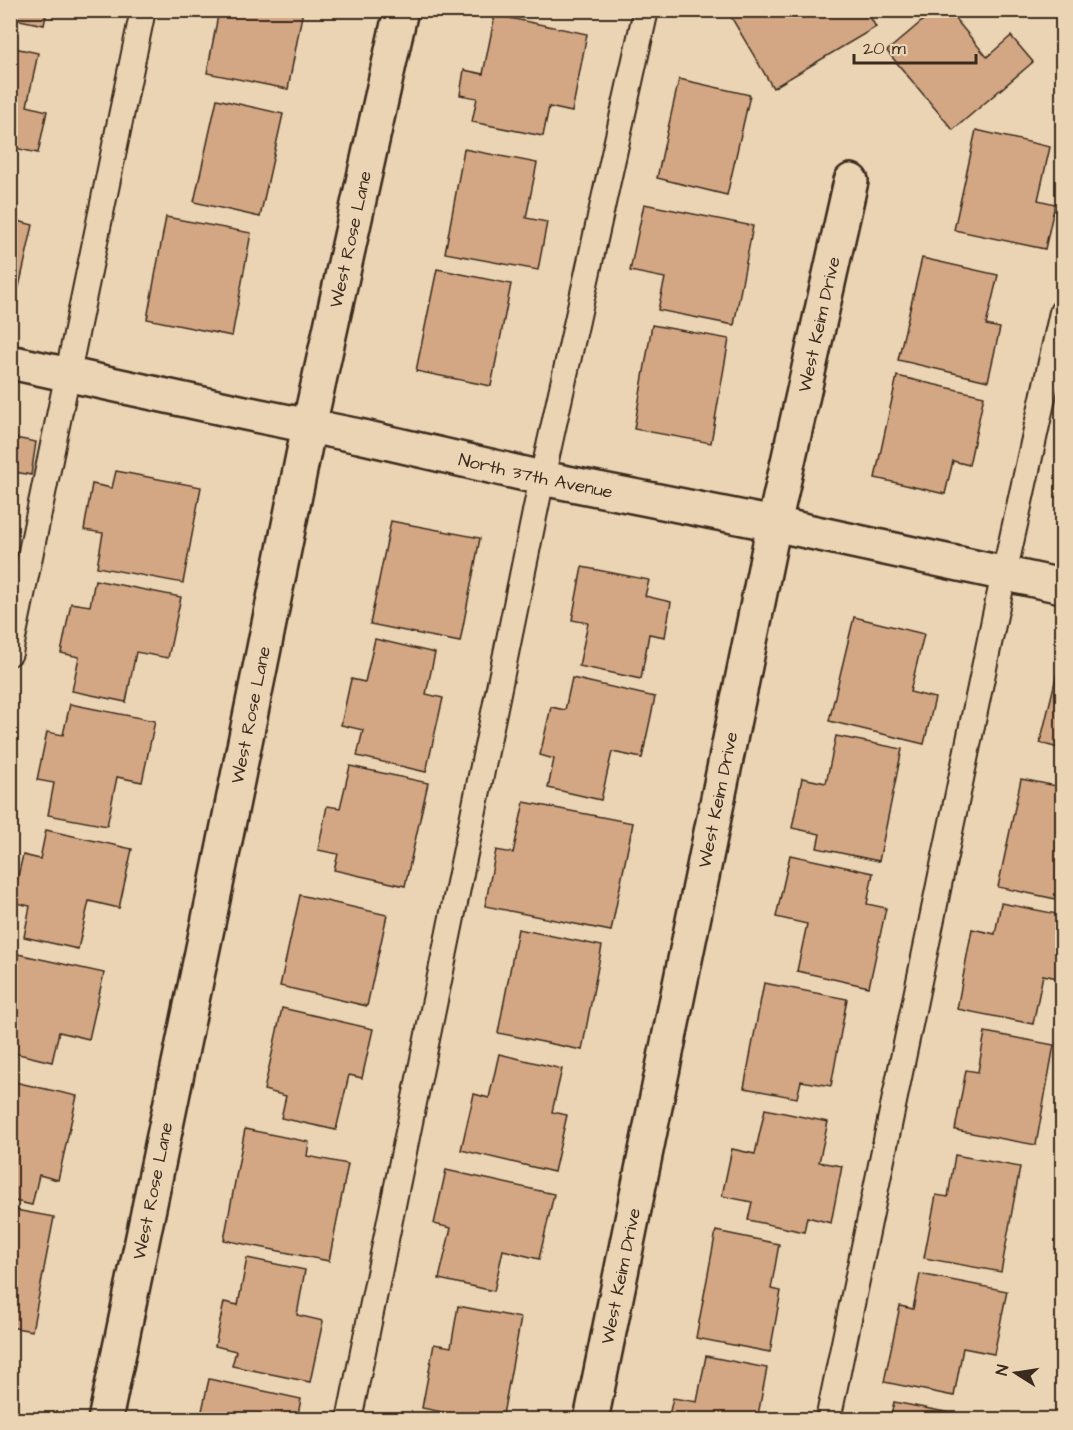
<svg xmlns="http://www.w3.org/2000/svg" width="1073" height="1430" viewBox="0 0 1073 1430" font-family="'Architects Daughter',sans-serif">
	<rect width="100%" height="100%" fill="#ead4b3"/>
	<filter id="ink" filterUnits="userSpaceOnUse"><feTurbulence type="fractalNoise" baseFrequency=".0167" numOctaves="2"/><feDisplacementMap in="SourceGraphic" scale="12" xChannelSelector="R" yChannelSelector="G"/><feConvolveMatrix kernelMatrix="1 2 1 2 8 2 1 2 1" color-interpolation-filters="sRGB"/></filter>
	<g filter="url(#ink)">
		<g fill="#d3a784" stroke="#3b2a1e" stroke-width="1.5">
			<polygon points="10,10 47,10 44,25 10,18"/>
			<polygon points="219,10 303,10 288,89 207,73"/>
			<polygon points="727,10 866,10 876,27 773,88"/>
			<polygon points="935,10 948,10 987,57 1011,36 1033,62 953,130 887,51"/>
			<polygon points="495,15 587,34 572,112 549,107 543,136 472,122 477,98 460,95 464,70 483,74"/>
			<polygon points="10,47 38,53 27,106 47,111 38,153 10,147"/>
			<polygon points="679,79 750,95 727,195 657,178"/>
			<polygon points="217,99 283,114 260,217 194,202"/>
			<polygon points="976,130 1050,147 1038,200 1055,204 1045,249 954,230"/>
			<polygon points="464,149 537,163 526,218 547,222 538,270 445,253"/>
			<polygon points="644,204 753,226 734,325 658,310 665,278 630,271"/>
			<polygon points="166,217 251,233 232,336 147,319"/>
			<polygon points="10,219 33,225 19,287 10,285"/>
			<polygon points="922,258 998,275 986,325 1000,328 988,381 898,360"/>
			<polygon points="437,269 511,284 491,386 416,371"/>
			<polygon points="652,325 729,339 711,443 634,429"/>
			<polygon points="897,376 984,396 969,465 953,461 945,494 875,478"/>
			<polygon points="10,437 36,442 31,475 10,471"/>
			<polygon points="116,471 201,487 183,583 97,567 103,533 84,530 92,484 112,488"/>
			<polygon points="391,521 480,538 460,642 370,624"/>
			<polygon points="582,567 649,580 645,596 671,602 665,637 649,634 641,679 579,666 588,623 572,620"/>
			<polygon points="95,580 181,597 168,658 136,652 126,702 72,691 79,657 61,653 71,603 90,606"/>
			<polygon points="854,617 924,634 910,692 935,698 924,744 829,721"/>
			<polygon points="375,639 435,653 426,694 443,698 426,772 357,756 363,730 341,725 351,679 365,682"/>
			<polygon points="1060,661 1062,662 1062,749 1040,743"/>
			<polygon points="572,678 655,697 642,758 612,752 601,800 548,788 554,759 540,755 551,707 565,710"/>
			<polygon points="70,704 155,721 142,782 117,777 107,826 48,815 54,783 37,780 47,732 63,735"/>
			<polygon points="836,736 902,749 879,861 817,848 820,834 792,828 802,778 826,783"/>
			<polygon points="350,766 428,783 405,886 334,870 338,854 318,850 327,806 340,808"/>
			<polygon points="1021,779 1062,787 1062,863 1056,899 998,887"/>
			<polygon points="524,802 633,823 611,931 485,906 496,850 513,853"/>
			<polygon points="46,830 132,849 119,908 89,901 78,949 24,937 30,906 12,902 23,855 40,859"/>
			<polygon points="790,855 873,873 867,904 886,908 869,987 797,971 807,924 776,917"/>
			<polygon points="300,895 387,915 367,1006 280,986"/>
			<polygon points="1001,903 1062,915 1062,979 1043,975 1033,1024 957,1009 972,929 995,934"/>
			<polygon points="518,929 602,946 582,1050 498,1033"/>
			<polygon points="18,954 104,973 89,1039 59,1032 52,1062 10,1052 10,987"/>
			<polygon points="764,983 847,999 831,1086 801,1081 797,1098 744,1088"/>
			<polygon points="282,1008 373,1029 362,1078 349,1075 336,1130 281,1118 286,1096 264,1090"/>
			<polygon points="985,1032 1054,1045 1036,1145 955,1130 966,1070 978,1072"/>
			<polygon points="499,1054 562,1069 552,1112 567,1115 554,1172 461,1150 474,1094 489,1098"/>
			<polygon points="10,1081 77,1096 58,1180 39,1175 32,1205 10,1200"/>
			<polygon points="765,1109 828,1122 819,1162 842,1166 831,1223 807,1217 804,1232 748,1220 752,1202 722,1196 732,1149 755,1154"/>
			<polygon points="245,1129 309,1142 307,1156 348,1164 329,1261 224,1240"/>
			<polygon points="955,1155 1020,1167 1001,1272 924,1258 936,1195 948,1197"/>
			<polygon points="446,1170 554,1194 539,1259 503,1250 494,1291 439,1279 451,1228 434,1224"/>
			<polygon points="10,1209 54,1217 32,1331 10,1327"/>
			<polygon points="716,1231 779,1244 771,1289 781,1291 770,1352 696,1338"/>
			<polygon points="247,1258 305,1270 297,1315 323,1321 310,1382 232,1366 236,1351 215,1346 224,1302 238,1305"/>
			<polygon points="920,1274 1007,1291 994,1354 963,1348 954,1396 884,1382 900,1306 913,1309"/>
			<polygon points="458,1306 521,1318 502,1420 482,1420 422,1408 434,1344 451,1347"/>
			<polygon points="706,1356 767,1368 758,1415 778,1418 778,1420 668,1420 673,1398 697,1402"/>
			<polygon points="209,1379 301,1399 297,1420 200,1420"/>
			<polygon points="10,1386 15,1387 10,1407"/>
			<polygon points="894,1402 981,1419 980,1420 890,1420"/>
		</g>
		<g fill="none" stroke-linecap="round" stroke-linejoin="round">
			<g stroke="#3b2a1e" stroke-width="28">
				<g id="service">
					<polyline points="10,653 143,10"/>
					<polyline points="349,1420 542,478 646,10"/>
					<polyline points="828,1420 995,615 1062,312"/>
				</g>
			</g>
			<g stroke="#3b2a1e" stroke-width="38">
				<g id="minor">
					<path id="s1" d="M10 362 245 413 359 436 542 478 774 524 1062 586"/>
					<path id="s2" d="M105 1420 216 885 309 426 401 10"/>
					<path id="s3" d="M591 1420 774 524 851 181"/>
				</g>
			</g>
			<use href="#service" stroke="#ead4b3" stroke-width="24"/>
			<use href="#minor" stroke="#ead4b3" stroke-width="33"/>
		</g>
	</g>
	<g text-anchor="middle" stroke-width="4.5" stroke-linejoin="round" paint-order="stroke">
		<g font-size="18" fill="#3b2a1e" stroke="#ead4b3">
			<text dy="6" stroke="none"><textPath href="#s2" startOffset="1206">West Rose Lane</textPath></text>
			<text dy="6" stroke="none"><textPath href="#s3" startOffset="1119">West Keim Drive</textPath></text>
			<text dy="6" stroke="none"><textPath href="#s1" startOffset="538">North 37th Avenue</textPath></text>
			<text dy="6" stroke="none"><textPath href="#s2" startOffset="720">West Rose Lane</textPath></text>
			<text dy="6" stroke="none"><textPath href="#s3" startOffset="633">West Keim Drive</textPath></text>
			<text dy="6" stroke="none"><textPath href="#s2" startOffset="234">West Rose Lane</textPath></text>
			<text dy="6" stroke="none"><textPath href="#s3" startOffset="147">West Keim Drive</textPath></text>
		</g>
	</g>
	<rect width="1073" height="1430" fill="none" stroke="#ead4b3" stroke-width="36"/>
	<rect x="18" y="18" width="1037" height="1394" fill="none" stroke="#3b2a1e" stroke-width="2" filter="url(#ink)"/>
	<g transform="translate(1016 1373) rotate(282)" stroke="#ead4b3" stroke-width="4.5" paint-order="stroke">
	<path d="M0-4.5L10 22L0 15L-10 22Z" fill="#3b2a1e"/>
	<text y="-9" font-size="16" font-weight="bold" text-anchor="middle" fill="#3b2a1e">N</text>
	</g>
	<path d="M854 54v9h122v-9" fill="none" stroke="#3b2a1e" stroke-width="3"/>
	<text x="863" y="54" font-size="18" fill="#3b2a1e" stroke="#ead4b3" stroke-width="4.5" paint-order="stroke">20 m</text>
</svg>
